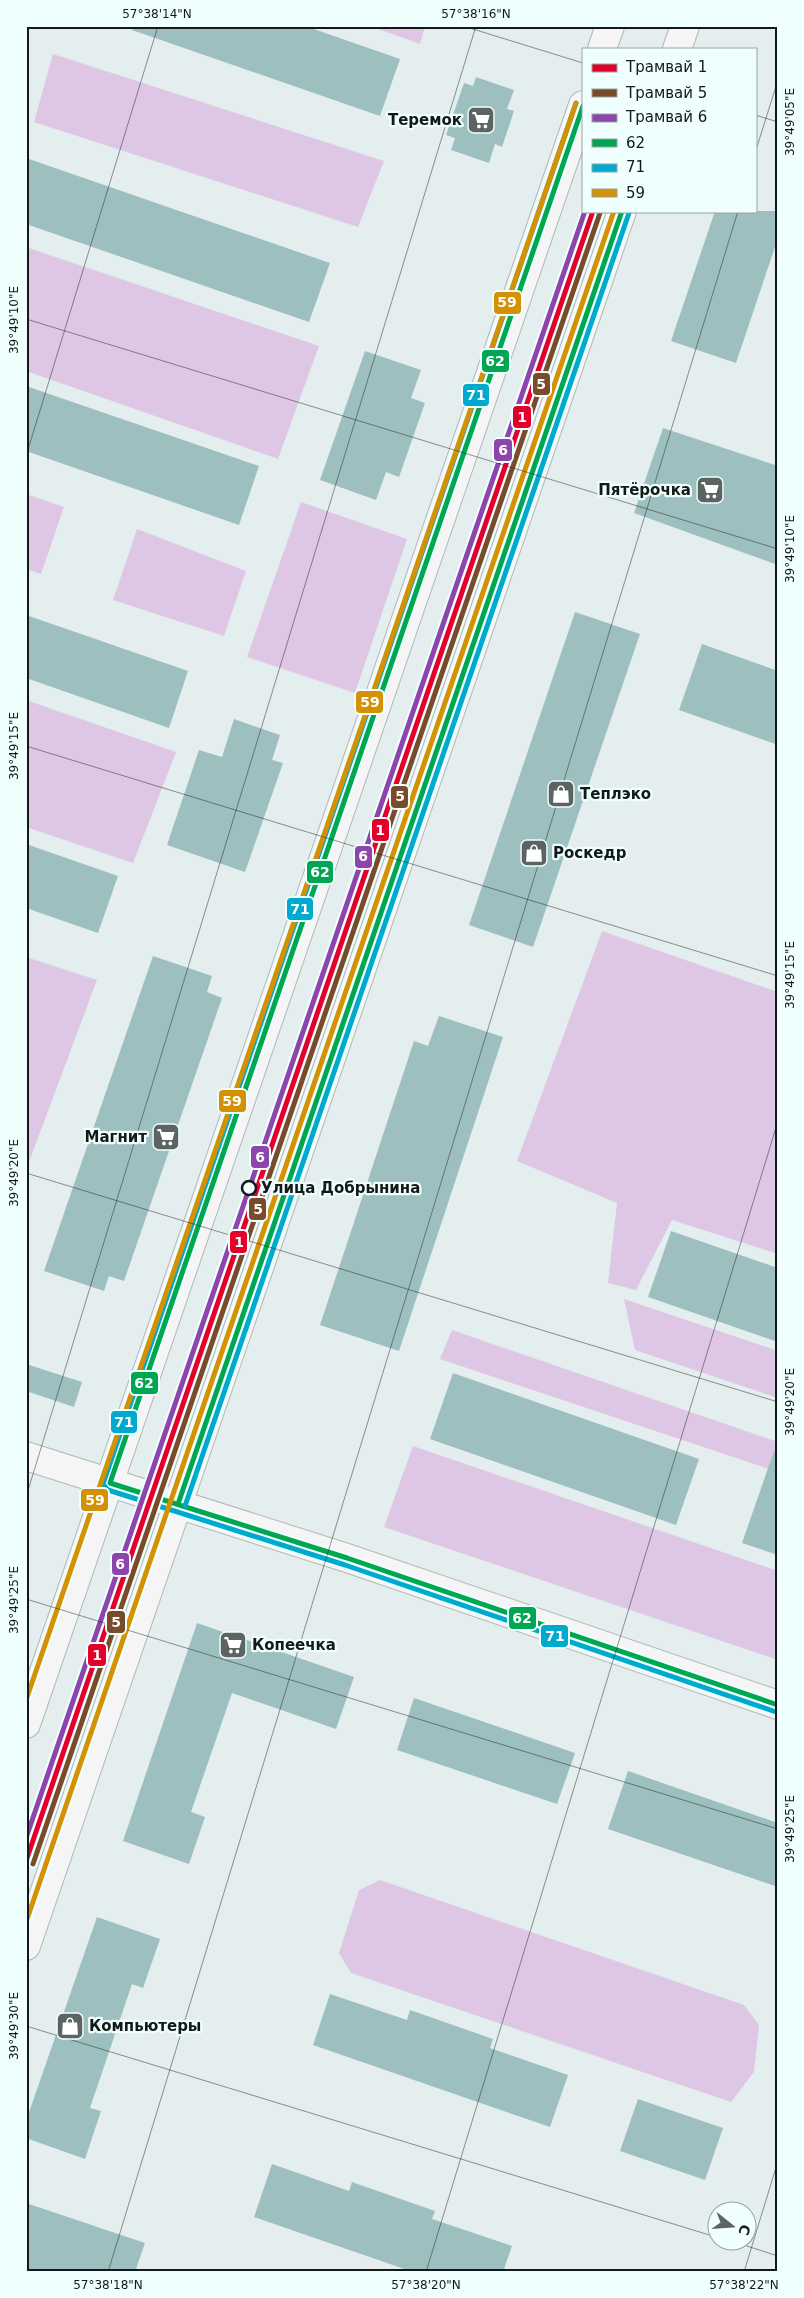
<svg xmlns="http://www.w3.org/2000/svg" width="804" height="2298" viewBox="0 0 804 2298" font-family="'DejaVu Sans',sans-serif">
	<rect width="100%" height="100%" fill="#e4eeee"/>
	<g fill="#dec7e4">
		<polygon points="370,26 425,26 420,44"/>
		<polygon points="53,54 384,161 358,227 34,122"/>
		<polygon points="26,247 319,346 278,459 26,371"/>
		<polygon points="26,494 64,507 41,574 26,569"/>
		<polygon points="301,502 407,539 355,693 247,657"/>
		<polygon points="137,529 246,571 224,636 113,600"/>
		<polygon points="26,700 176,752 133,863 26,827"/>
		<polygon points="602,931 778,992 778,1254 672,1220 636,1290 608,1283 617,1203 517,1161"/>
		<polygon points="26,957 97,980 26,1170"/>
		<polygon points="624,1299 778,1351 778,1398 635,1350"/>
		<polygon points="452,1330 778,1442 778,1472 440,1359"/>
		<polygon points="413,1446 778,1571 778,1660 384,1527"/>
		<polygon points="380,1880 744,2005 759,2025 754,2072 731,2102 351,1973 339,1953 359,1890"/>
	</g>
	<g fill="#9ebfbf">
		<polygon points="133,26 305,26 400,59 380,116 132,30"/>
		<polygon points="476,77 514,90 507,109 514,111 502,147 495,144 489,163 451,150 455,138 446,135 464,83 473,86"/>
		<polygon points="26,158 330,263 309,322 26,224"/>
		<polygon points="715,211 778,211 778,238 736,363 671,341"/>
		<polygon points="365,351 421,370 411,398 425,403 399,477 386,472 376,500 320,480"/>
		<polygon points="26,386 259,466 239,525 26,451"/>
		<polygon points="663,428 778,466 778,565 634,513"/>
		<polygon points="575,612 640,634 533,947 469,925"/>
		<polygon points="26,615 188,671 169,728 26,678"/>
		<polygon points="702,644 778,671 778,745 679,710"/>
		<polygon points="234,719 280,735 272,760 283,763 245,872 167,845 199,750 222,757"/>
		<polygon points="26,844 118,876 98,933 26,908"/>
		<polygon points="153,956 212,976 207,992 222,998 124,1281 109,1276 104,1291 44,1271"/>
		<polygon points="439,1016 503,1037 399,1351 320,1325 414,1041 428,1046"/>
		<polygon points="671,1231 778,1268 778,1342 648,1297"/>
		<polygon points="26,1364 82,1382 74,1407 26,1391"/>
		<polygon points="453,1373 699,1459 676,1525 430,1439"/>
		<polygon points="774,1451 778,1451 778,1555 742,1543"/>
		<polygon points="197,1623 354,1677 336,1729 232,1693 191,1812 205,1817 189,1864 123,1841"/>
		<polygon points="414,1698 575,1753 557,1804 397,1750"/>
		<polygon points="628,1771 778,1823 778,1887 608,1829"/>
		<polygon points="97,1917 160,1939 143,1988 132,1984 90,2108 101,2111 85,2159 26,2138 26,2121"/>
		<polygon points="330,1994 407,2020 410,2010 493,2039 490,2048 568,2075 550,2127 313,2045"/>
		<polygon points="638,2099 723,2128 705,2180 620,2151"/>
		<polygon points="272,2164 349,2191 352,2182 435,2211 432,2219 512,2246 503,2272 413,2272 254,2217"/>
		<polygon points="26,2203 145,2243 135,2272 26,2272"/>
	</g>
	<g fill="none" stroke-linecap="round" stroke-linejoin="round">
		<g stroke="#b0b8b8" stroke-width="30">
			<g id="secondary">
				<polyline points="602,49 610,26"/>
				<polyline points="677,49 685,26"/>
				<polyline points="26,1456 347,1558 778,1705"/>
				<polyline points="26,1724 583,105"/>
				<polyline points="26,1946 622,211"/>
			</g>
		</g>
		<use href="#secondary" stroke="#f5f5f6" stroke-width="28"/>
		<g stroke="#effffe" stroke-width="9">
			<g id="bus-1">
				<polyline points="583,106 110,1483 347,1558 778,1705"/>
				<polyline points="178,1504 622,211"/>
			</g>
		</g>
		<g stroke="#effffe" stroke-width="9">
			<g id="bus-2">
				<polyline points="576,103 103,1484 108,1490 345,1565 776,1712"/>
				<polyline points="185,1506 629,213"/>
			</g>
		</g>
		<g stroke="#effffe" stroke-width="9">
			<g id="bus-3">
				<polyline points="26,1700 576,103"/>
				<polyline points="26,1922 614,211"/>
			</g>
		</g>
		<use href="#bus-1" stroke="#00a651" stroke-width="5"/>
		<use href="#bus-2" stroke="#00a9ce" stroke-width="5"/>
		<use href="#bus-3" stroke="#d59104" stroke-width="5"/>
		<g stroke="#effffe" stroke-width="9">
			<polyline id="tram-1" points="26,1861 593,211"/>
		</g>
		<g stroke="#effffe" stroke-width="9">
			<polyline id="tram-2" points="33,1864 600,213"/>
		</g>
		<g stroke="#effffe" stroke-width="9">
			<polyline id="tram-3" points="26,1838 585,211"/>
		</g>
		<use href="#tram-1" stroke="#e4002b" stroke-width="5"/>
		<use href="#tram-2" stroke="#7a4b2a" stroke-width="5"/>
		<use href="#tram-3" stroke="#8e44ad" stroke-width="5"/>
	</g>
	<path fill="none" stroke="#121918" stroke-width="1" stroke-opacity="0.45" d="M463 26 583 63M755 115 778 122M755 153 778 80M26 319 778 549M26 456 158 26M26 746 778 976M26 1173 778 1402M26 1497 476 26M26 1599 778 1829M26 2026 716 2237M728 2240 778 2256M108 2272 738 211M426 2272 778 1121M744 2272 778 2161"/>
	<defs>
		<g id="supermarket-square" transform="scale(1.4375)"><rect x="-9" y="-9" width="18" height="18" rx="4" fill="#5c6463" stroke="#effffe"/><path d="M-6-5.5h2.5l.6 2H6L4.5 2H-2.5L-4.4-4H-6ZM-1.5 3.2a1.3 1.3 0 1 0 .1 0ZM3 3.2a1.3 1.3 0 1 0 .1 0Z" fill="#fff"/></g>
		<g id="shop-square" transform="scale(1.4375)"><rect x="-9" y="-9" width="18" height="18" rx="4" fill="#5c6463" stroke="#effffe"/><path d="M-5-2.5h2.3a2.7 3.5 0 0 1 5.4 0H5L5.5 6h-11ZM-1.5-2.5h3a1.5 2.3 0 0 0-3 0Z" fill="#fff"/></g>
	</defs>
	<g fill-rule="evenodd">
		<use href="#supermarket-square" x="481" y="120"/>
		<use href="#supermarket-square" x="710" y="490"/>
		<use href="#shop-square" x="561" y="794"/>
		<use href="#shop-square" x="534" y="853"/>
		<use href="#supermarket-square" x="166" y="1137"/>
		<use href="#supermarket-square" x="233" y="1645"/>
		<use href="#shop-square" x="70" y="2026"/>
	</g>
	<circle fill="#effffe" stroke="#121918" stroke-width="2.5" cx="249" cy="1188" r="7"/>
	<g text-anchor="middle" stroke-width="4.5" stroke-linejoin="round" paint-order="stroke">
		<g font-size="15" font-weight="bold" fill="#121918" stroke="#effffe" text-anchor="start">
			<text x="462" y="125" text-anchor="end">Теремок</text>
			<text x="691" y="495" text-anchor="end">Пятёрочка</text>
			<text x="580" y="799">Теплэко</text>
			<text x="553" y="858">Роскедр</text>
			<text x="147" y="1142" text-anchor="end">Магнит</text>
			<text x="252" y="1650">Копеечка</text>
			<text x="89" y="2031">Компьютеры</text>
		</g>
		<g font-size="15" font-weight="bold" fill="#121918" stroke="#effffe" text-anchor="start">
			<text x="261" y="1193">Улица Добрынина</text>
		</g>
	</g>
	<g stroke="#effffe" stroke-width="2">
		<rect x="493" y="291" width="29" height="24" rx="5" fill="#d59104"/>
		<rect x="481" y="349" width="29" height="24" rx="5" fill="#00a651"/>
		<rect x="532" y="372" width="19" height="24" rx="5" fill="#7a4b2a"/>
		<rect x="462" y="383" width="28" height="24" rx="5" fill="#00a9ce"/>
		<rect x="512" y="405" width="20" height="24" rx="5" fill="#e4002b"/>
		<rect x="493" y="438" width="20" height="24" rx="5" fill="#8e44ad"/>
		<rect x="355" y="690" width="29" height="24" rx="5" fill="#d59104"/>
		<rect x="390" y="785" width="19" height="24" rx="5" fill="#7a4b2a"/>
		<rect x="371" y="818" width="19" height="24" rx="5" fill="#e4002b"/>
		<rect x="354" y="845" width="19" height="24" rx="5" fill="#8e44ad"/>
		<rect x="306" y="860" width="28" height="24" rx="5" fill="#00a651"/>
		<rect x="286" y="897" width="28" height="24" rx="5" fill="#00a9ce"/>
		<rect x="218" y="1089" width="29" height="24" rx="5" fill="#d59104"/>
		<rect x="250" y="1145" width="20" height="24" rx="5" fill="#8e44ad"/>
		<rect x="248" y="1197" width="19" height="24" rx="5" fill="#7a4b2a"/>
		<rect x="229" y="1230" width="19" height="24" rx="5" fill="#e4002b"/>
		<rect x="130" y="1371" width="29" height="24" rx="5" fill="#00a651"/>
		<rect x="110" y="1410" width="28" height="24" rx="5" fill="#00a9ce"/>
		<rect x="80" y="1488" width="29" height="24" rx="5" fill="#d59104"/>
		<rect x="111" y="1552" width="19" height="24" rx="5" fill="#8e44ad"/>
		<rect x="508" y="1606" width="29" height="24" rx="5" fill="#00a651"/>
		<rect x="106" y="1610" width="20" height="24" rx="5" fill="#7a4b2a"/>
		<rect x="540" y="1624" width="29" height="24" rx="5" fill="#00a9ce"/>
		<rect x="87" y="1643" width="20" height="24" rx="5" fill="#e4002b"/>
	</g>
	<g font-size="14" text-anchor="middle" font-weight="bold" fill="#fff">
		<text x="507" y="307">59</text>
		<text x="495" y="366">62</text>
		<text x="541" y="389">5</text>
		<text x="476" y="400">71</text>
		<text x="522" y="422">1</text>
		<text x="503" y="455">6</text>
		<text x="370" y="707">59</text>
		<text x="400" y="801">5</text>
		<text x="380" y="835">1</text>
		<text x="363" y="861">6</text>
		<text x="320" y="877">62</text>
		<text x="300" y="914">71</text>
		<text x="232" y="1106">59</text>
		<text x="260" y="1162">6</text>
		<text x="258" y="1214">5</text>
		<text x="239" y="1247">1</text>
		<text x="144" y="1388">62</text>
		<text x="124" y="1427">71</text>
		<text x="95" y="1505">59</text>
		<text x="120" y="1569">6</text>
		<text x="522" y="1623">62</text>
		<text x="116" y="1627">5</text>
		<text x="555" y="1641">71</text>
		<text x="97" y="1660">1</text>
	</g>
	<rect width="804" height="2298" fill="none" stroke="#effffe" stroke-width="55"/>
	<rect x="582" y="48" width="175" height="165" fill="#effffe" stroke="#97a3a2"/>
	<rect x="592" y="64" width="25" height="8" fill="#e4002b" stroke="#97a3a2"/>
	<text x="626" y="72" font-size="15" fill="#121918">Трамвай 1</text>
	<rect x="592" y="89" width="25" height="8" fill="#7a4b2a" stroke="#97a3a2"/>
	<text x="626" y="98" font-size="15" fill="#121918">Трамвай 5</text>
	<rect x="592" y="114" width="25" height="8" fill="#8e44ad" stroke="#97a3a2"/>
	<text x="626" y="122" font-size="15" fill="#121918">Трамвай 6</text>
	<rect x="592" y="139" width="25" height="8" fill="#00a651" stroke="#97a3a2"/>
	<text x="626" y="148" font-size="15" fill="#121918">62</text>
	<rect x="592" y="164" width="25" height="8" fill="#00a9ce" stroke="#97a3a2"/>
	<text x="626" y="172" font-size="15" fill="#121918">71</text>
	<rect x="592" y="189" width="25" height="8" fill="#d59104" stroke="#97a3a2"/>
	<text x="626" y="198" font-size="15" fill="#121918">59</text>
	<g transform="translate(732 2226) rotate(107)"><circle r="24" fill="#effffe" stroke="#97a3a2"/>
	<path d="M0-4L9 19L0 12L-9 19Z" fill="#5c6463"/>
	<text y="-8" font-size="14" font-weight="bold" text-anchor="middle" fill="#121918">С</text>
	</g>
	<rect x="28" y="28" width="748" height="2242" fill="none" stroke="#121918" stroke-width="2"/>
	<g font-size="12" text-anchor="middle" fill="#121918">
		<text x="157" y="18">57°38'14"N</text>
		<text x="476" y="18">57°38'16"N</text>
		<text transform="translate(790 122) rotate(-90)" y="4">39°49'05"E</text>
		<text transform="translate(14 320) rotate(-90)" y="4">39°49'10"E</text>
		<text transform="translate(790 549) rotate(-90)" y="4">39°49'10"E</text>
		<text transform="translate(14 746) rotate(-90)" y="4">39°49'15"E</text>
		<text transform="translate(790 975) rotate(-90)" y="4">39°49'15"E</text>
		<text transform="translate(14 1173) rotate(-90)" y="4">39°49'20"E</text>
		<text transform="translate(790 1402) rotate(-90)" y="4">39°49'20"E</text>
		<text transform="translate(14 1600) rotate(-90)" y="4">39°49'25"E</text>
		<text transform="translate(790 1829) rotate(-90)" y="4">39°49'25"E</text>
		<text transform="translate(14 2026) rotate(-90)" y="4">39°49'30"E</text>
		<text x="108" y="2289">57°38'18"N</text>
		<text x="426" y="2289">57°38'20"N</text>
		<text x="744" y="2289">57°38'22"N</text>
	</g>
</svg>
